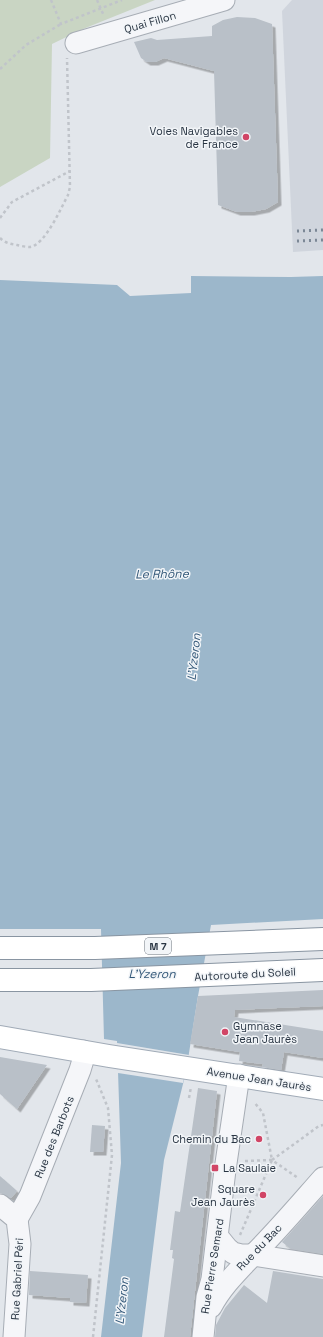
<svg xmlns="http://www.w3.org/2000/svg" width="323" height="1337" viewBox="0 0 323 1337" font-family="'Space Grotesk',sans-serif">
	<defs>
		<filter id="shadow"><feDropShadow dx="3.5" dy="3.5" stdDeviation="0" flood-color="#0004"/></filter>
	</defs>
	<rect width="100%" height="100%" fill="#e2e6eb"/>
	<polygon fill="#d0d5dd" points="292,0 323,0 323,250 293,252 282,11"/>
	<polygon fill="#c9d5c3" points="0,0 155,0 83,29 52,44 50,158 0,187"/>
	<polygon fill="#9cb7cb" points="191,276 291,277 323,276 323,919 211,925 198,996 186,1072 164,1160 142,1337 101,1337 121,1163 117,1041 104,1039 101,929 0,929 0,280 117,285 130,296 191,293"/>
	<polygon fill="#e2e6eb" points="117,1043 189,1055 183,1083 118,1073"/>
	<g fill="#b9c0c8" filter="url(#shadow)">
		<polygon points="237,17 255,18 272,24 278,202 266,209 251,212 237,212 218,205 214,71 164,58 155,62 147,62 141,58 134,42 151,38 157,40 212,36 212,26 223,20"/>
		<polygon points="323,990 323,1006 235,1010 234,1017 323,1031 323,1058 284,1052 281,1070 262,1067 263,1064 239,1061 240,1052 190,1044 198,996"/>
		<polygon points="0,1057 47,1065 17,1109 0,1094"/>
		<polygon points="198,1088 217,1091 190,1337 164,1337 174,1259 172,1258 173,1250 170,1250 175,1211 180,1212"/>
		<polygon points="92,1125 105,1126 103,1152 90,1152"/>
		<polygon points="0,1176 17,1191 11,1198 7,1196 0,1193"/>
		<polygon points="323,1196 323,1254 291,1249 282,1242"/>
		<polygon points="30,1271 88,1275 86,1303 70,1302 70,1298 29,1295"/>
		<polygon points="273,1271 323,1279 323,1337 215,1337 216,1325 225,1308 244,1285 267,1303"/>
	</g>
	<g fill="none" stroke-linecap="round" stroke-linejoin="round">
		<g stroke="#a7adb5" stroke-width="23">
			<g id="minor">
				<polyline points="76,43 224,0"/>
				<polyline points="0,1205 17,1219 20,1244 14,1337"/>
				<polyline points="17,1219 30,1196 80,1070 83,1060 83,1051"/>
				<polyline points="218,1237 227,1248 233,1253 241,1255 254,1255 323,1266"/>
				<path d="M211 1307C222 1286 238 1271 254 1254 278 1230 300 1204 323 1178"/>
				<polyline points="203,1337 207,1297 212,1279 225,1170 239,1075"/>
			</g>
		</g>
		<g stroke="#a1abb7" stroke-width="24">
			<polyline id="major" points="0,1037 109,1056 323,1089"/>
		</g>
		<g stroke="#8995a2" stroke-width="24">
			<g id="highway">
				<polyline points="0,948 95,948 323,939"/>
				<polyline points="0,980 91,980 323,970"/>
			</g>
		</g>
		<g stroke="#c0c4ca" stroke-width="2.5" stroke-dasharray="3 3" stroke-linecap="butt">
			<polyline points="51,0 61,24 122,0"/>
			<polyline points="97,0 104,16"/>
			<polyline points="0,69 26,45 61,24"/>
			<polyline points="0,218 12,202 70,171"/>
			<path d="M0 238C5 243 11 244 17 245 21 246 26 247 30 247 45 245 61 208 68 195L70 187 67 58"/>
			<polyline points="189,1098 191,1087"/>
			<polyline points="272,1160 319,1126 323,1125"/>
			<polyline points="245,1161 272,1160 298,1178"/>
			<polyline points="240,1235 272,1160 263,1113 254,1102"/>
			<polyline points="93,1337 112,1155 108,1108 96,1079"/>
		</g>
		<use href="#minor" stroke="#f5f6f9" stroke-width="21"/>
		<use href="#major" stroke="#fff" stroke-width="22"/>
		<use href="#highway" stroke="#fff" stroke-width="22"/>
		<g stroke="#7b8795" stroke-width="3" stroke-dasharray="2 4" stroke-linecap="butt">
			<polyline points="297,231 323,230"/>
			<polyline points="297,241 323,240"/>
		</g>
	</g>
	<g fill="#d14566" stroke="#f2f5f8" stroke-width="1.5">
		<circle cx="246" cy="137" r="4"/>
		<circle cx="225" cy="1032" r="4"/>
		<circle cx="259" cy="1139" r="4"/>
		<rect x="211" y="1164" width="8" height="8" rx="2"/>
		<circle cx="263" cy="1195" r="4"/>
	</g>
	<g text-anchor="middle" stroke-width="3" stroke-linejoin="round" paint-order="stroke">
		<rect fill="#f2f5f8" stroke="#656f79" stroke-width="1" x="145" y="938" width="26" height="16" rx="3"/>
		<g font-size="10" font-weight="bold" fill="#293543">
			<text x="158" y="950">M 7</text>
		</g>
		<g font-size="11" fill="#293543" stroke="#f2f5f8">
			<text transform="translate(150 22) rotate(-16)" y="4">Quai Fillon</text>
			<text transform="translate(245 974) rotate(-3)" y="4">Autoroute du Soleil</text>
			<text transform="translate(259 1079) rotate(9)" y="4">Avenue Jean Jaurès</text>
			<text transform="translate(54 1137) rotate(-68)" y="4">Rue des Barbots</text>
			<text transform="translate(259 1247) rotate(-46)" y="4">Rue du Bac</text>
			<text transform="translate(212 1266) rotate(-81)" y="4">Rue Pierre Semard</text>
			<text transform="translate(17 1279) rotate(-87)" y="4">Rue Gabriel Péri</text>
		</g>
		<g font-size="11" fill="#293543" stroke="#f2f5f8" text-anchor="end">
			<text x="238" y="135">Voies Navigables<tspan x="238" dy="13">de France</tspan></text>
			<text x="233" y="1030" text-anchor="start">Gymnase<tspan x="233" dy="13">Jean Jaurès</tspan></text>
			<text x="251" y="1143">Chemin du Bac</text>
			<text x="223" y="1172" text-anchor="start">La Saulaie</text>
			<text x="255" y="1193">Square<tspan x="255" dy="13">Jean Jaurès</tspan></text>
		</g>
		<g font-size="12" font-style="italic" fill="#325778" stroke="#f2f5f8">
			<text transform="translate(162 574) rotate(-1)" y="4">Le Rhône</text>
			<text transform="translate(194 657) rotate(-84)" y="4">L'Yzeron</text>
			<text x="152" y="978">L'Yzeron</text>
			<text transform="translate(122 1301) rotate(-84)" y="4">L'Yzeron</text>
		</g>
	</g>
</svg>
